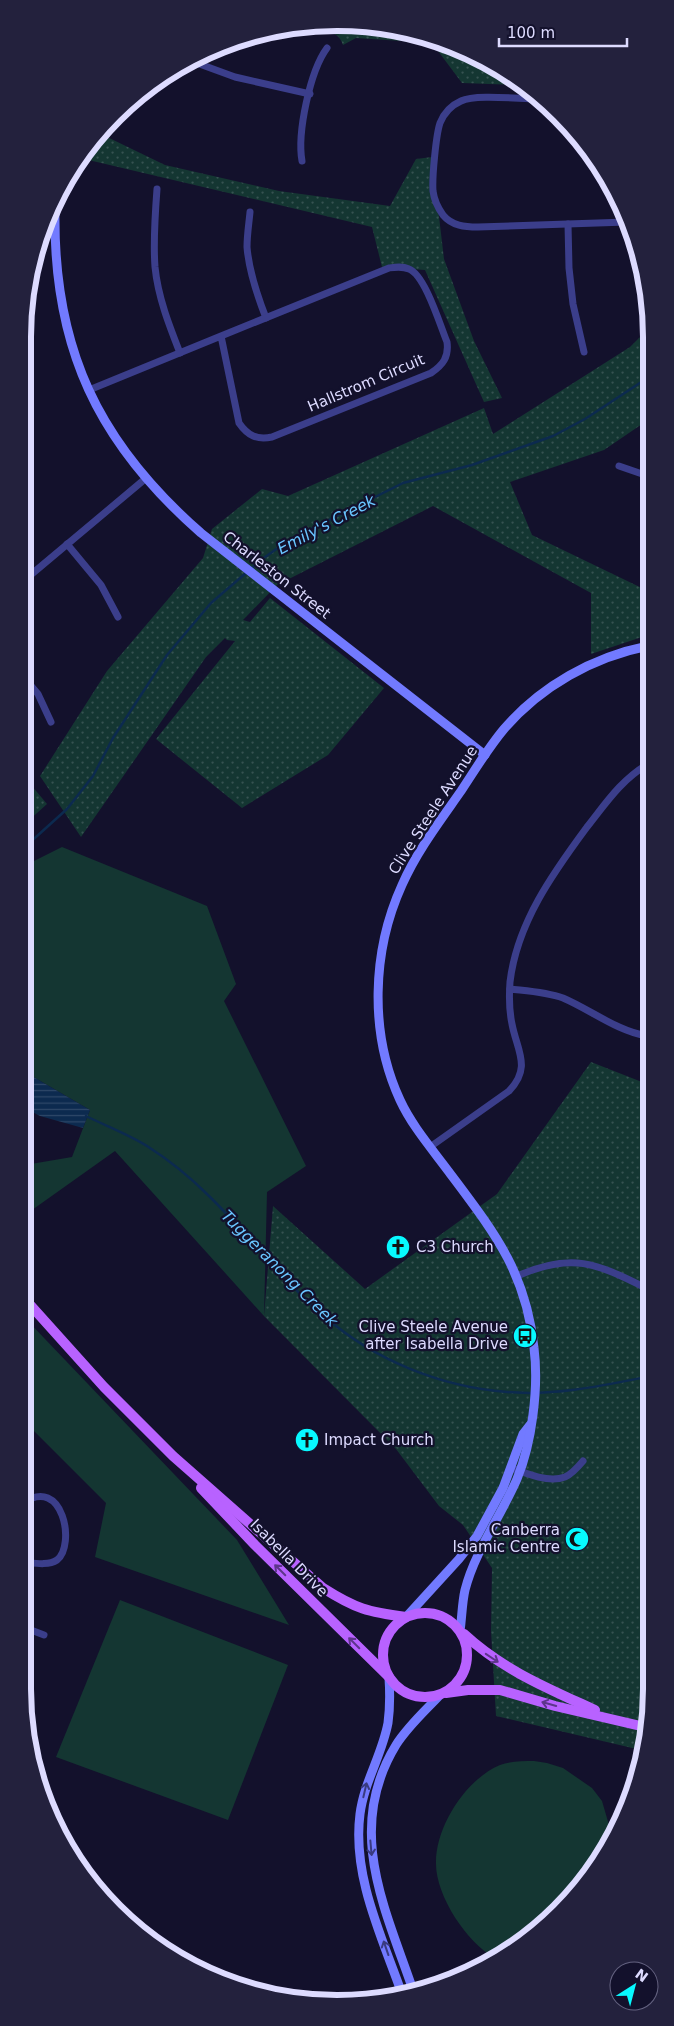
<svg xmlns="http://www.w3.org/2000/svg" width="674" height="2026" viewBox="0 0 674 2026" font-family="'DejaVu Sans',sans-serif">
	<defs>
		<pattern id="park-dots" width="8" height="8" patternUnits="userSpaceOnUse" patternTransform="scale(1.25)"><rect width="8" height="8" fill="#143632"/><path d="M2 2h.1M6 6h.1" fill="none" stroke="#365251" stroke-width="1.8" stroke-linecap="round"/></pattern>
		<pattern id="water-rules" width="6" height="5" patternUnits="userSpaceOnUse" patternTransform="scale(1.25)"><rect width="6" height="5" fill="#0c2a4f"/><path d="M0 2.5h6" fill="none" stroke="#2f4869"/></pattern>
	</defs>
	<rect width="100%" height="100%" fill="#13112c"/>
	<g fill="#143632">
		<polygon points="62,847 207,906 236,984 224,1001 306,1166 267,1192 264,1316 115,1151 25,1215 25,1165 72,1157 90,1110 25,1072 26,865"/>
		<polygon points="24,1317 237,1540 289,1625 95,1557 106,1503 24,1421"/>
		<polygon points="120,1600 288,1665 228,1820 56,1757"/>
		<path d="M534 1761 547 1763 563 1768 592 1788 602 1801 611 1832 598 1864 512 1950 495 1958C467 1943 436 1896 436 1864 435 1827 466 1779 500 1765 511 1761 523 1761 534 1761Z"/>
	</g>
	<g fill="url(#park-dots)">
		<path d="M319 29H399L494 64 519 85 462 83 432 43 356 38 343 45C340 35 332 30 321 33Z"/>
		<polygon points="103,135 165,165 279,191 390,206 416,159 432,157 444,259 474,341 502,398 484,402 425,270 382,267 372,227 80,158"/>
		<polygon points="649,328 648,420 604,450 510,482 532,535 648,591 648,635 591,654 591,593 433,506 277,585 243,620 250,622 270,598 384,688 328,755 242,808 156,739 235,641 227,640 225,638 206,657 81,837 40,776 107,671 203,558 212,529 262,489 288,496 484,408 493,434 630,347"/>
		<polygon points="26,779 47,804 26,823"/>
		<polygon points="591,1062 647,1084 645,1751 496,1716 491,1631 492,1568 463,1525 439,1506 396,1449 264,1316 273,1206 365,1289 497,1194"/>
	</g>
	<polygon fill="url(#water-rules)" points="25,1072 90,1110 83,1128 40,1116 25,1108"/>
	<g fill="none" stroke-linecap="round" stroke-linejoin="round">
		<g stroke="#0c2a4f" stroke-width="2.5">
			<polyline points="26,846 67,809 93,776 113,738 167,655 211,603 261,560 289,540 403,483 472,465 553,436 585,419 649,377"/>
			<path d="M86 1116C106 1126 128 1134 147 1146 169 1160 191 1178 209 1196 249 1235 282 1280 324 1316 374 1360 441 1387 507 1392 554 1396 601 1386 646 1377"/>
		</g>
		<g stroke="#3b3e8b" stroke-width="7">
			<polyline points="194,62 235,77 310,94"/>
			<path d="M537 99C519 99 475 94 461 101 452 105 444 113 440 123 436 135 432 177 433 191 434 199 438 208 443 215 452 226 465 227 478 227L627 222"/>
			<path d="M302 161C297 133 310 71 327 48"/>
			<path d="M157 189C155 215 153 241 155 267 158 297 169 325 180 353"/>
			<path d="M250 212C249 223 247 235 247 247 249 272 257 295 266 318"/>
			<polyline points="568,224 569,268 573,304 584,352"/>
			<path d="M89 390 221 336 239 423C248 436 257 440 272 437L431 373C443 365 449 357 447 342 440 325 425 275 409 269 402 266 396 267 389 268L221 336"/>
			<polyline points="619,466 648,476"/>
			<polyline points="67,544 101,585 118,617"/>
			<polyline points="27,578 145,479"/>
			<polyline points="27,681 38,694 51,722"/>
			<path d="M510 989C527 991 546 992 563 998 591 1010 617 1031 647 1036"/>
			<path d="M430 1147 509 1091C532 1067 517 1051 512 1024 509 1010 509 996 510 982 517 923 553 873 587 827 606 803 621 780 648 764"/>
			<path d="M517 1276C572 1252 596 1263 646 1288"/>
			<path d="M512 1468C527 1474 549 1483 565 1477 572 1474 578 1467 583 1461"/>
			<path d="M23 1562C34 1563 48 1566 57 1560 76 1545 63 1475 23 1503"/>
			<polyline points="23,1627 44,1635"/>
			<polyline points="23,1690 30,1694"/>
		</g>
		<g stroke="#727aff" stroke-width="9">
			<path d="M55 211C53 348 98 443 201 533L485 755"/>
			<polyline points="407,1616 459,1559 477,1536 503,1488 523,1434 530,1425"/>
			<path d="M460 1631C462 1617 462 1603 465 1590 475 1551 501 1516 517 1479 532 1443 539 1387 534 1348 526 1271 493 1231 449 1172 432 1149 412 1126 400 1100 369 1033 372 951 402 885 417 851 440 821 461 791 475 770 488 748 504 729 541 686 593 657 648 646"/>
			<path d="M389 1678C390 1693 390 1708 388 1723 382 1755 364 1782 360 1814 352 1876 382 1937 402 1994"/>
			<path d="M414 1993C386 1910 344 1830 396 1745 408 1726 425 1711 441 1694"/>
		</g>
		<g stroke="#b862ff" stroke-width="10">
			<path d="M24 1298 104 1387 173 1456 323 1588C356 1609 368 1612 406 1617"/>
			<polyline points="201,1488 255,1545 389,1677"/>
			<circle cx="425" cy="1655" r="42"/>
			<path d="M464 1634C503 1670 547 1688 595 1710"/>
			<polyline points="446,1693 468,1690 500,1690 555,1706 645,1727"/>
		</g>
	</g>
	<defs><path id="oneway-shaft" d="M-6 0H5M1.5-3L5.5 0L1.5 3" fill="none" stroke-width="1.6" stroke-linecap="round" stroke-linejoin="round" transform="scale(1.25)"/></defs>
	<g stroke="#5d358b">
		<use href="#oneway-shaft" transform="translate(280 1570) rotate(-135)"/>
		<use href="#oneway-shaft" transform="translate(354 1643) rotate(-135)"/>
		<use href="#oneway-shaft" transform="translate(492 1658) rotate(34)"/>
		<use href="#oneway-shaft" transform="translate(549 1704) rotate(-164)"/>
	</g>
	<g stroke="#393b80">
		<use href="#oneway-shaft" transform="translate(365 1790) rotate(-77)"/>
		<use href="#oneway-shaft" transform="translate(371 1848) rotate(85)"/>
		<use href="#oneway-shaft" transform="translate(386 1948) rotate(-109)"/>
	</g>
	<defs>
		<g id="church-disc" transform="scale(1.25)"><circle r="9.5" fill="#07f9ff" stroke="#13112c"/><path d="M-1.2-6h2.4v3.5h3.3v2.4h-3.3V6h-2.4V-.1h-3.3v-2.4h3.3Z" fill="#111"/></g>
		<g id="bus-disc" transform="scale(1.25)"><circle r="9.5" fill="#07f9ff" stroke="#13112c"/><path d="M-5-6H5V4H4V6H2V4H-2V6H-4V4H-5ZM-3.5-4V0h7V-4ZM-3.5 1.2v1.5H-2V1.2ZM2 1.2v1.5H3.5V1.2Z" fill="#111"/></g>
		<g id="mosque-disc" transform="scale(1.25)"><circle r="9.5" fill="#07f9ff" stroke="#13112c"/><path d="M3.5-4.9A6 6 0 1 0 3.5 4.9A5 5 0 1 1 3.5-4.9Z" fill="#111"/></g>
	</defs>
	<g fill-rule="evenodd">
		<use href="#church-disc" x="398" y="1247"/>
		<use href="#bus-disc" x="525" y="1336"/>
		<use href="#church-disc" x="307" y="1440"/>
		<use href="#mosque-disc" x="577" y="1539"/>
	</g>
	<g text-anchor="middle" stroke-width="4.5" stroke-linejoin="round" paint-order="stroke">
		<g font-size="15" fill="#dddbff" stroke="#13112c">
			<text transform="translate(366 383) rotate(-23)" y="5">Hallstrom Circuit</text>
			<text transform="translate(277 575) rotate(38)" y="5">Charleston Street</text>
			<text transform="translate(433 810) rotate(-57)" y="5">Clive Steele Avenue</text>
			<text transform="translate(289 1558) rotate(45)" y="5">Isabella Drive</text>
		</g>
		<g font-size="15" fill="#dddbff" stroke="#13112c" text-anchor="start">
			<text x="416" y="1252">C3 Church</text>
			<text x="508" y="1332" text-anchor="end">Clive Steele Avenue<tspan x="508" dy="17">after Isabella Drive</tspan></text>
			<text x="324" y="1445">Impact Church</text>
			<text x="560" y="1535" text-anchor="end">Canberra<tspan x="560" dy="17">Islamic Centre</tspan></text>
		</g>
		<g font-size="16" font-style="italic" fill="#69c5ff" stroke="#13112c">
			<text transform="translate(326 524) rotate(-28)" y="6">Emily's Creek</text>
			<text transform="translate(280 1268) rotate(45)" y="6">Tuggeranong Creek</text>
		</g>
	</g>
	<path d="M0 0H674V2026H0ZM337 31H337A306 306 0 0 1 643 337V1689A306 306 0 0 1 337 1995H337A306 306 0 0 1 31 1689V337A306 306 0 0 1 337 31Z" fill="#23213d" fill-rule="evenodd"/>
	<path fill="none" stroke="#dddbff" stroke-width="6" d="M337 31H337A306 306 0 0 1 643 337V1689A306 306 0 0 1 337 1995H337A306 306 0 0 1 31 1689V337A306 306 0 0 1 337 31Z"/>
	<g transform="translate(634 1986) rotate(36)"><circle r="24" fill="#13112c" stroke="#646280"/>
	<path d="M0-4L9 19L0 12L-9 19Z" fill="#07f9ff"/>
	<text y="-8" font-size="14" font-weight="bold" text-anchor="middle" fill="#dddbff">N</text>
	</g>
	<path d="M499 38v8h128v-8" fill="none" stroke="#dddbff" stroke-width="2.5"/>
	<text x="507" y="38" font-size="15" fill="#dddbff" stroke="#13112c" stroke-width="4" paint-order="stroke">100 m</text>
</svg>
